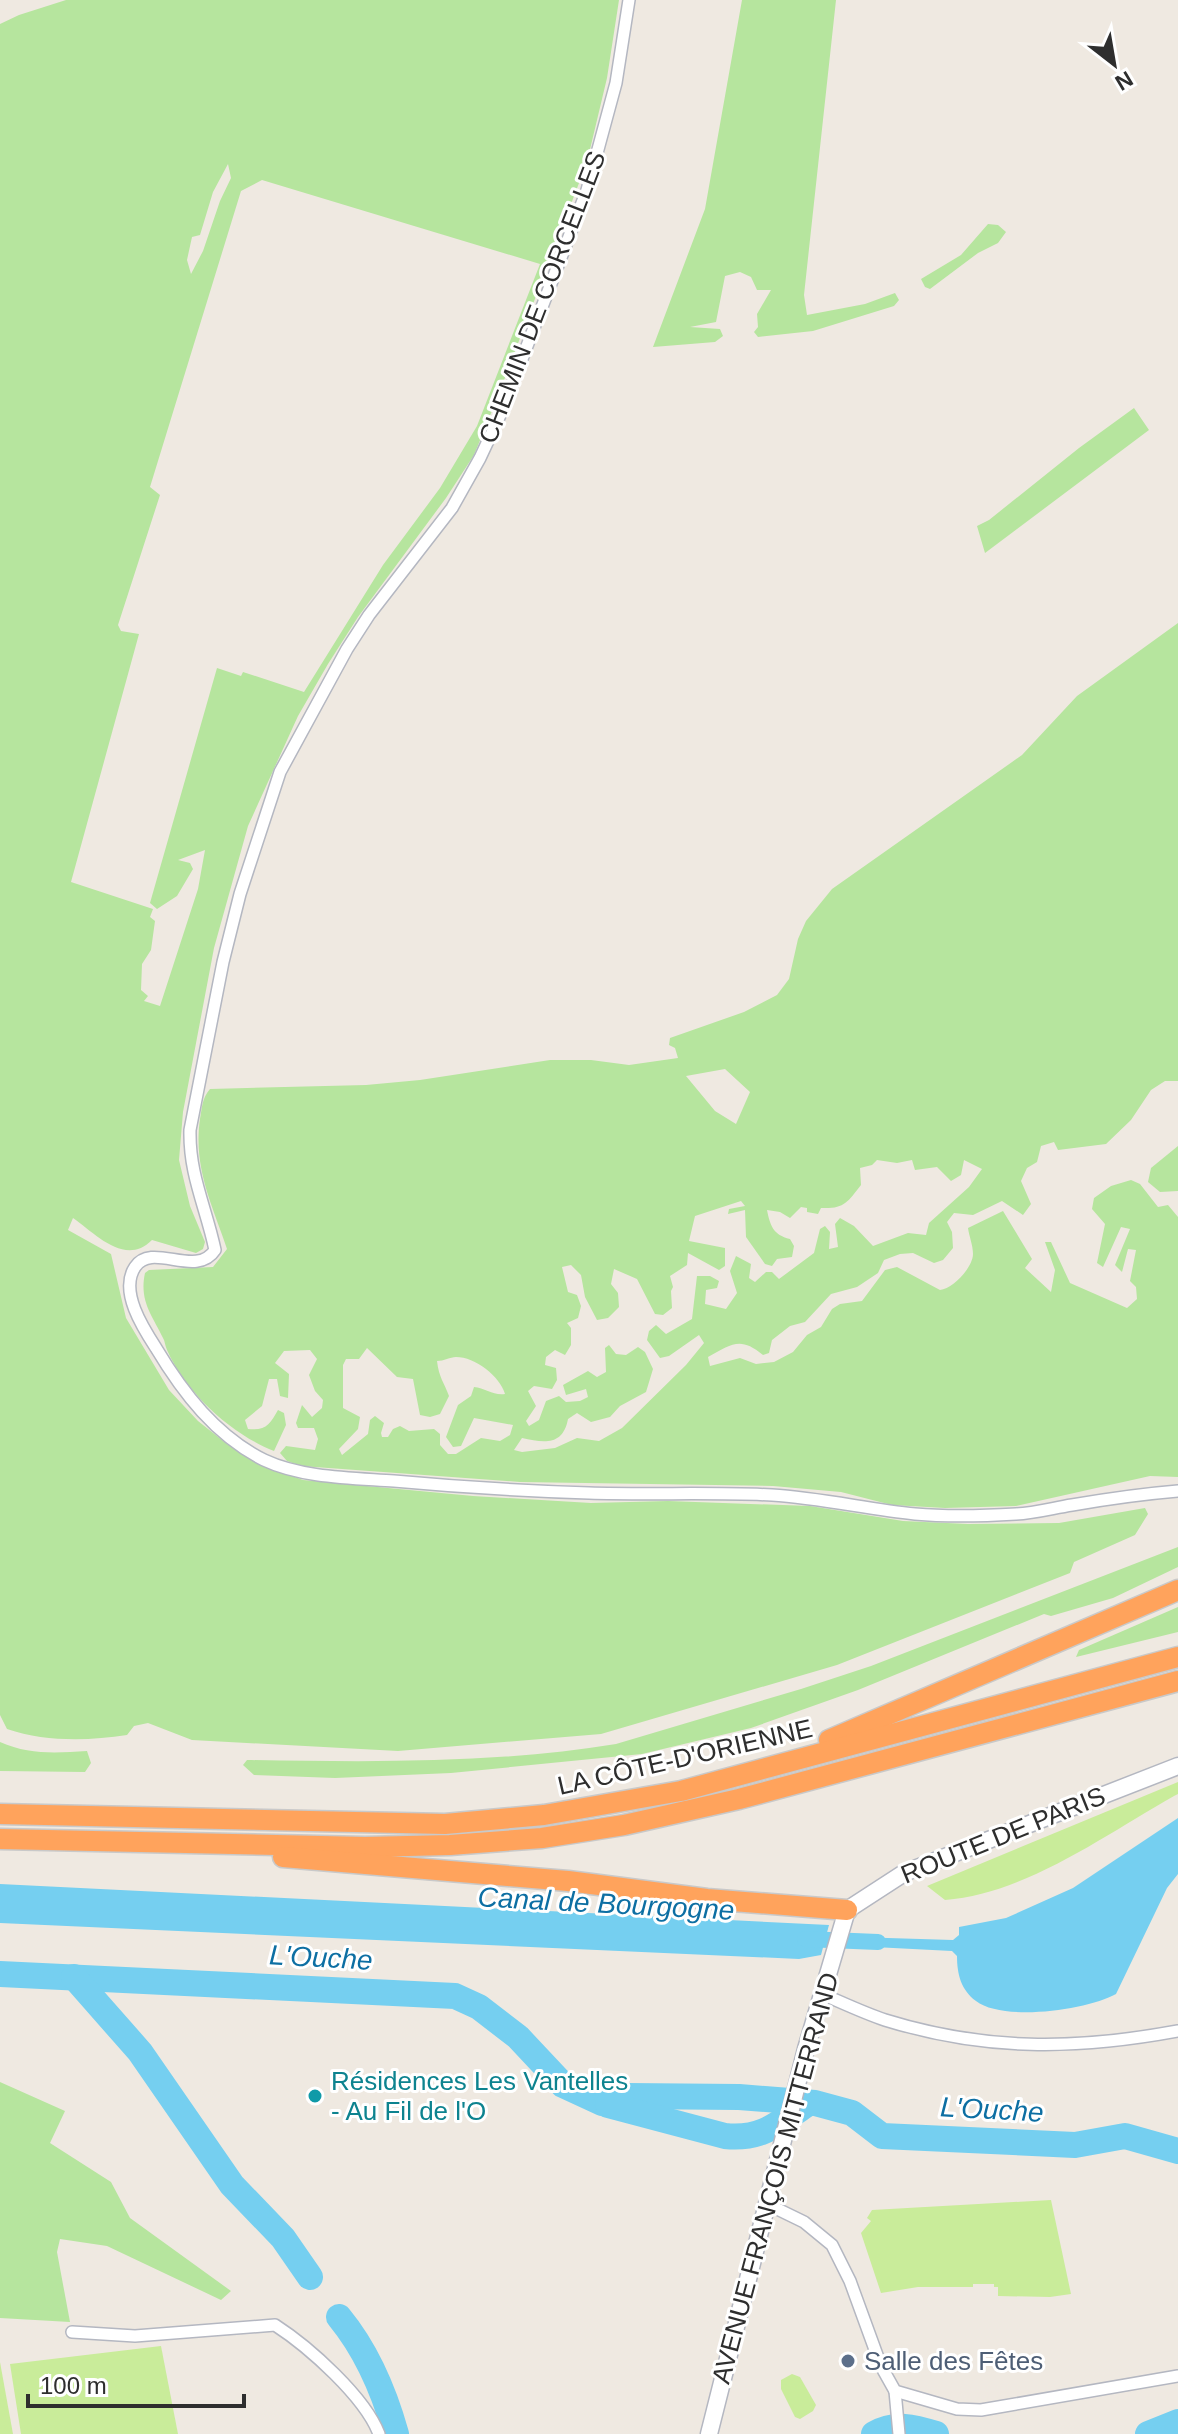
<svg xmlns="http://www.w3.org/2000/svg" width="1178" height="2434" viewBox="0 0 1178 2434" font-family="Arial,sans-serif">
	<rect width="100%" height="100%" fill="#efe9e1"/>
	<g fill="#b6e59e" fill-rule="evenodd">
		<path d="M66 0H619L607 78 587 162 498 396 474 455 446 498 358 617 328 664 298 716 248 826 214 948 183 1112 179 1160 190 1206 205 1242 203 1249 196 1253 152 1240C125 1267 96 1234 73 1218L68 1230 111 1254 126 1318 169 1390 198 1421 227 1444 262 1465 303 1480 473 1496 591 1503 668 1501 810 1506 903 1521 968 1524 1059 1523 1145 1508 1148 1514 1135 1535 1074 1562 1070 1573 837 1665 601 1734 398 1751 192 1740 148 1723 134 1726 127 1735C88 1741 45 1742 7 1729L0 1715V24L19 15ZM228 164 231 178 220 201 203 251 191 274 187 260 192 237 200 235 213 192ZM262 180 540 264 477 426 440 488 383 565 304 692 243 672 241 676 217 668 150 903 157 909 177 896 193 869 190 863 178 860 205 850 198 889 160 1006 144 1001 148 996 141 990 142 964 151 950 155 921 150 917 153 909 71 882 139 634 121 631 118 625 160 495 150 487 241 191Z"/>
		<polygon points="742,0 836,0 804,295 807,315 865,304 895,293 899,300 894,306 813,331 758,337 754,332 758,327 757,314 771,290 757,290 751,277 740,272 725,276 716,322 690,327 720,329 723,336 715,342 653,347 705,209"/>
		<polygon points="988,224 998,225 1006,232 998,243 978,253 930,289 925,287 921,279 961,255"/>
		<polygon points="1134,408 1149,430 985,553 977,526 989,520 1079,448"/>
		<path d="M1178 623V1081H1165L1151 1090 1131 1120 1106 1144 1058 1150 1054 1142 1041 1146 1037 1162 1027 1168 1021 1181 1031 1204 1023 1215 1002 1201 973 1215 954 1213 947 1222 952 1232 953 1248 943 1260 934 1263 913 1253 900 1254 884 1260 878 1273 857 1287 831 1294 805 1322 790 1326 772 1340 769 1353 763 1355C740 1336 732 1344 708 1357L710 1366 740 1358 756 1364 774 1362 793 1352 807 1335 821 1327 832 1309 840 1304 862 1301 885 1270 897 1267 940 1290C953 1289 973 1267 973 1254 973 1245 969 1236 968 1228L1003 1211 1032 1259 1025 1268 1051 1292 1055 1270 1045 1242H1051L1070 1283 1127 1308 1137 1299 1136 1287 1130 1281 1136 1250 1128 1249 1122 1272 1115 1265 1130 1229 1121 1227 1103 1267 1097 1263 1105 1224 1092 1209 1094 1198 1111 1186 1131 1180 1140 1184 1158 1207 1168 1205 1178 1217V1477L1150 1476 1016 1506 945 1508 892 1505 841 1492 773 1486 520 1482 301 1466 287 1461 280 1453 286 1446 315 1450 318 1439 314 1428H298L296 1423 302 1405 312 1417 322 1408 323 1400 315 1391 309 1375 317 1359 310 1350 284 1351 275 1363 289 1374 288 1398 280 1396 277 1379H269L262 1406 245 1420 248 1429C266 1431 270 1424 278 1410L284 1413 286 1425 274 1451C231 1434 186 1393 167 1350 165 1346 165 1341 163 1338 152 1315 139 1301 145 1273L149 1270 213 1267 227 1249C212 1204 193 1168 200 1119 202 1108 202 1098 210 1089L366 1085 420 1080 550 1060H591L629 1065 678 1058 675 1048 669 1045 670 1038 744 1012 777 995 789 979 798 939 806 921 832 889 1022 755 1077 696ZM725 1069 750 1092 736 1124 715 1111 686 1076ZM877 1160 897 1163 912 1160 915 1170 937 1167 951 1181 961 1175 964 1160 982 1169 969 1187 929 1223 926 1235 908 1233 873 1246 854 1226 840 1218 835 1224 838 1247 829 1249 830 1232 825 1226 820 1229 814 1253 779 1279 772 1272H766L755 1282 749 1278 751 1264 736 1256 730 1271 737 1293 726 1309 705 1304 706 1290 717 1288 719 1281 710 1276H697L692 1319 666 1334 656 1325 649 1331 647 1340 660 1358 669 1356 699 1335 704 1343 686 1365 622 1428 599 1441 577 1438 555 1448 522 1452 514 1450 522 1438C544 1443 563 1446 568 1419L577 1413 591 1422 610 1417 620 1406 646 1392 653 1369 645 1352 638 1347 626 1355 616 1354 609 1345 605 1348 606 1372 597 1377 588 1371 563 1385 566 1395 586 1389 588 1397 580 1401 566 1402 559 1396 546 1401 539 1420 529 1426 526 1421 536 1406 528 1391 534 1386 552 1389 557 1380 556 1368 545 1365 546 1357 555 1350 565 1355 571 1345V1328L567 1323 578 1318 581 1306 577 1295 568 1292 562 1267 571 1265 581 1275 585 1297 597 1320 608 1318 619 1307 618 1293 611 1284 614 1269 637 1279 655 1314 663 1315 672 1308 671 1291 673 1287 670 1276 687 1265 688 1253 719 1270 725 1266V1248L689 1241 695 1216 741 1201 745 1206 729 1209 728 1214 745 1210 746 1237 765 1264 772 1266 777 1259 792 1257 794 1246 790 1239C773 1235 770 1225 767 1210L780 1212 790 1218 801 1207 807 1208V1212L818 1214 821 1208C844 1209 847 1203 861 1185L860 1168 872 1165ZM367 1348 397 1377 413 1379 420 1415 430 1417 440 1414 449 1396C444 1382 439 1378 437 1361 444 1361 450 1357 456 1357 475 1357 500 1376 505 1394 494 1396 485 1388 474 1387L471 1396 458 1405 446 1437 453 1447 461 1446 474 1418 513 1425 510 1435 500 1441 481 1438 456 1454H448L440 1445V1434L434 1429 409 1431 400 1426 393 1429 388 1437H382L381 1433 384 1423 375 1416 370 1420 368 1434 342 1455 339 1449 358 1429 360 1417 343 1408V1365L346 1359H359Z"/>
		<polygon points="1178,1146 1178,1191 1160,1192 1148,1182 1151,1168"/>
		<path d="M1178 1547V1567L1113 1598 1051 1616 1044 1614 858 1690 751 1728 642 1754 451 1773 335 1778 254 1775 243 1765 247 1760C369 1762 495 1764 616 1744L801 1689 871 1666Z"/>
		<polygon points="1178,1607 1178,1632 1076,1657 1079,1650"/>
		<path d="M0 1742C29 1755 56 1753 87 1751L91 1763 85 1772 0 1771Z"/>
		<polygon points="0,2082 65,2111 50,2143 111,2182 130,2218 231,2291 221,2300 107,2246 60,2239 57,2252 70,2322 0,2318"/>
	</g>
	<g fill="#c9ec9a">
		<path d="M1178 1782V1794L1174 1796C1105 1835 1025 1894 945 1900L927 1886Z"/>
		<polygon points="1051,2200 1071,2294 1050,2297 998,2296 998,2287 994,2287 994,2284 973,2284 973,2287 918,2287 881,2293 861,2233 871,2221 867,2218 872,2210"/>
		<polygon points="161,2346 178,2434 21,2434 10,2364"/>
		<polygon points="0,2362 13,2434 0,2434"/>
		<polygon points="792,2374 800,2377 816,2405 813,2411 800,2419 795,2417 781,2389 781,2380"/>
	</g>
	<g fill="#75cff0">
		<path d="M1178 1818V1874L1167 1888 1116 1994C1088 2010 1003 2022 976 2001 961 1990 957 1974 957 1956L952 1951 854 1946 856 1941 853 1937H855L953 1940 959 1935V1927L1006 1918 1073 1888Z"/>
		<polygon points="0,1884 829,1925 821,1955 799,1959 0,1923"/>
	</g>
	<g fill="none" stroke-linecap="round" stroke-linejoin="round">
		<polyline stroke="#75cff0" stroke-width="16" points="805,1939 878,1942"/>
		<g stroke="#75cff0" stroke-width="26">
			<polyline points="0,1974 455,1996 479,2007 518,2037 563,2085 602,2103 627,2096 739,2097 815,2103 852,2113 882,2136 1075,2145 1125,2136 1178,2151"/>
			<polyline points="74,1977 140,2052 232,2185 283,2238 310,2277"/>
			<path d="M608 2105 725 2136C761 2140 778 2124 807 2104"/>
			<path d="M339 2317C367 2351 384 2391 396 2434"/>
			<path d="M874 2434C895 2422 914 2427 936 2434"/>
			<polyline points="1148,2434 1178,2422"/>
		</g>
		<g stroke="#b4b7c1" stroke-width="14">
			<g id="minor">
				<path d="M629 0 616 83 587 190 502 411 480 458 452 508 369 615 347 649 280 772 240 894 223 962 190 1130C189 1175 206 1207 215 1250 196 1279 152 1241 135 1267 119 1291 143 1328 156 1348 183 1393 216 1436 264 1460 302 1478 352 1478 394 1481 459 1487 524 1491 589 1493 650 1495 711 1492 772 1495 820 1498 867 1509 915 1514 948 1517 983 1516 1016 1514 1035 1513 1053 1508 1072 1505 1107 1499 1142 1494 1178 1491"/>
				<path d="M822 1994C843 2003 864 2013 885 2020 985 2051 1076 2050 1178 2031"/>
				<polyline points="767,2204 804,2222 832,2245 850,2281 881,2366 895,2391 957,2409 981,2410 1178,2376"/>
				<path d="M72 2332 135 2336 275 2325C309 2347 365 2397 379 2434"/>
				<polyline points="895,2391 899,2434"/>
			</g>
		</g>
		<g stroke="#b4b7c1" stroke-width="19">
			<polyline id="secondary" points="709,2434 806,2049 847,1910 904,1873 1178,1766"/>
		</g>
		<g stroke="#c9c9c9" stroke-width="23">
			<g id="motorway">
				<polyline points="829,1740 1178,1590"/>
				<polyline points="0,1814 445,1824 544,1815 681,1791 1178,1657"/>
				<polyline points="0,1839 365,1847 450,1845 542,1838 624,1825 739,1799 1178,1681"/>
				<polyline points="283,1857 568,1881 707,1899 847,1910"/>
			</g>
		</g>
		<use href="#minor" stroke="#fff" stroke-width="11"/>
		<use href="#secondary" stroke="#fff" stroke-width="16"/>
		<use href="#motorway" stroke="#ffa35c" stroke-width="20"/>
	</g>
	<circle fill="#0f9aa8" stroke="#fff" stroke-width="3" cx="315" cy="2096" r="8"/>
	<circle fill="#5c6f8a" stroke="#fff" stroke-width="3" cx="848" cy="2361" r="8"/>
	<g text-anchor="middle" stroke-width="6" stroke-linejoin="round" paint-order="stroke">
		<g font-size="26" fill="#2e2e2e" stroke="#fff">
			<text transform="translate(542 297) rotate(-69)" y="9">CHEMIN DE CORCELLES</text>
			<text transform="translate(685 1757) rotate(-13)" y="9">LA CÔTE-D'ORIENNE</text>
			<text transform="translate(1003 1835) rotate(-22)" y="9">ROUTE DE PARIS</text>
			<text transform="translate(775 2178) rotate(-75)" y="9">AVENUE FRANÇOIS MITTERRAND</text>
		</g>
		<g font-size="26" fill="#0d838f" stroke="#fff" text-anchor="start">
			<text x="331" y="2090">Résidences Les Vantelles<tspan x="331" dy="30">- Au Fil de l'O</tspan></text>
		</g>
		<g font-size="26" fill="#4e5e75" stroke="#fff" text-anchor="start">
			<text x="864" y="2370">Salle des Fêtes</text>
		</g>
		<g font-size="28" font-style="italic" fill="#0d6fa3" stroke="#fff">
			<text transform="translate(606 1903) rotate(3)" y="10">Canal de Bourgogne</text>
			<text transform="translate(321 1957) rotate(3)" y="10">L'Ouche</text>
			<text transform="translate(992 2109) rotate(3)" y="10">L'Ouche</text>
		</g>
	</g>
	<g transform="translate(1114 64) rotate(149)" stroke="#ffffff" stroke-width="6" paint-order="stroke">
	<path d="M0-6L14 30L0 20L-14 30Z" fill="#2e2e2e"/>
	<text y="-12" font-size="22" font-weight="bold" text-anchor="middle" fill="#2e2e2e">N</text>
	</g>
	<path d="M28 2394v12h216v-12" fill="none" stroke="#2e2e2e" stroke-width="4"/>
	<text x="40" y="2394" font-size="24" fill="#2e2e2e" stroke="#ffffff" stroke-width="6" paint-order="stroke">100 m</text>
</svg>
